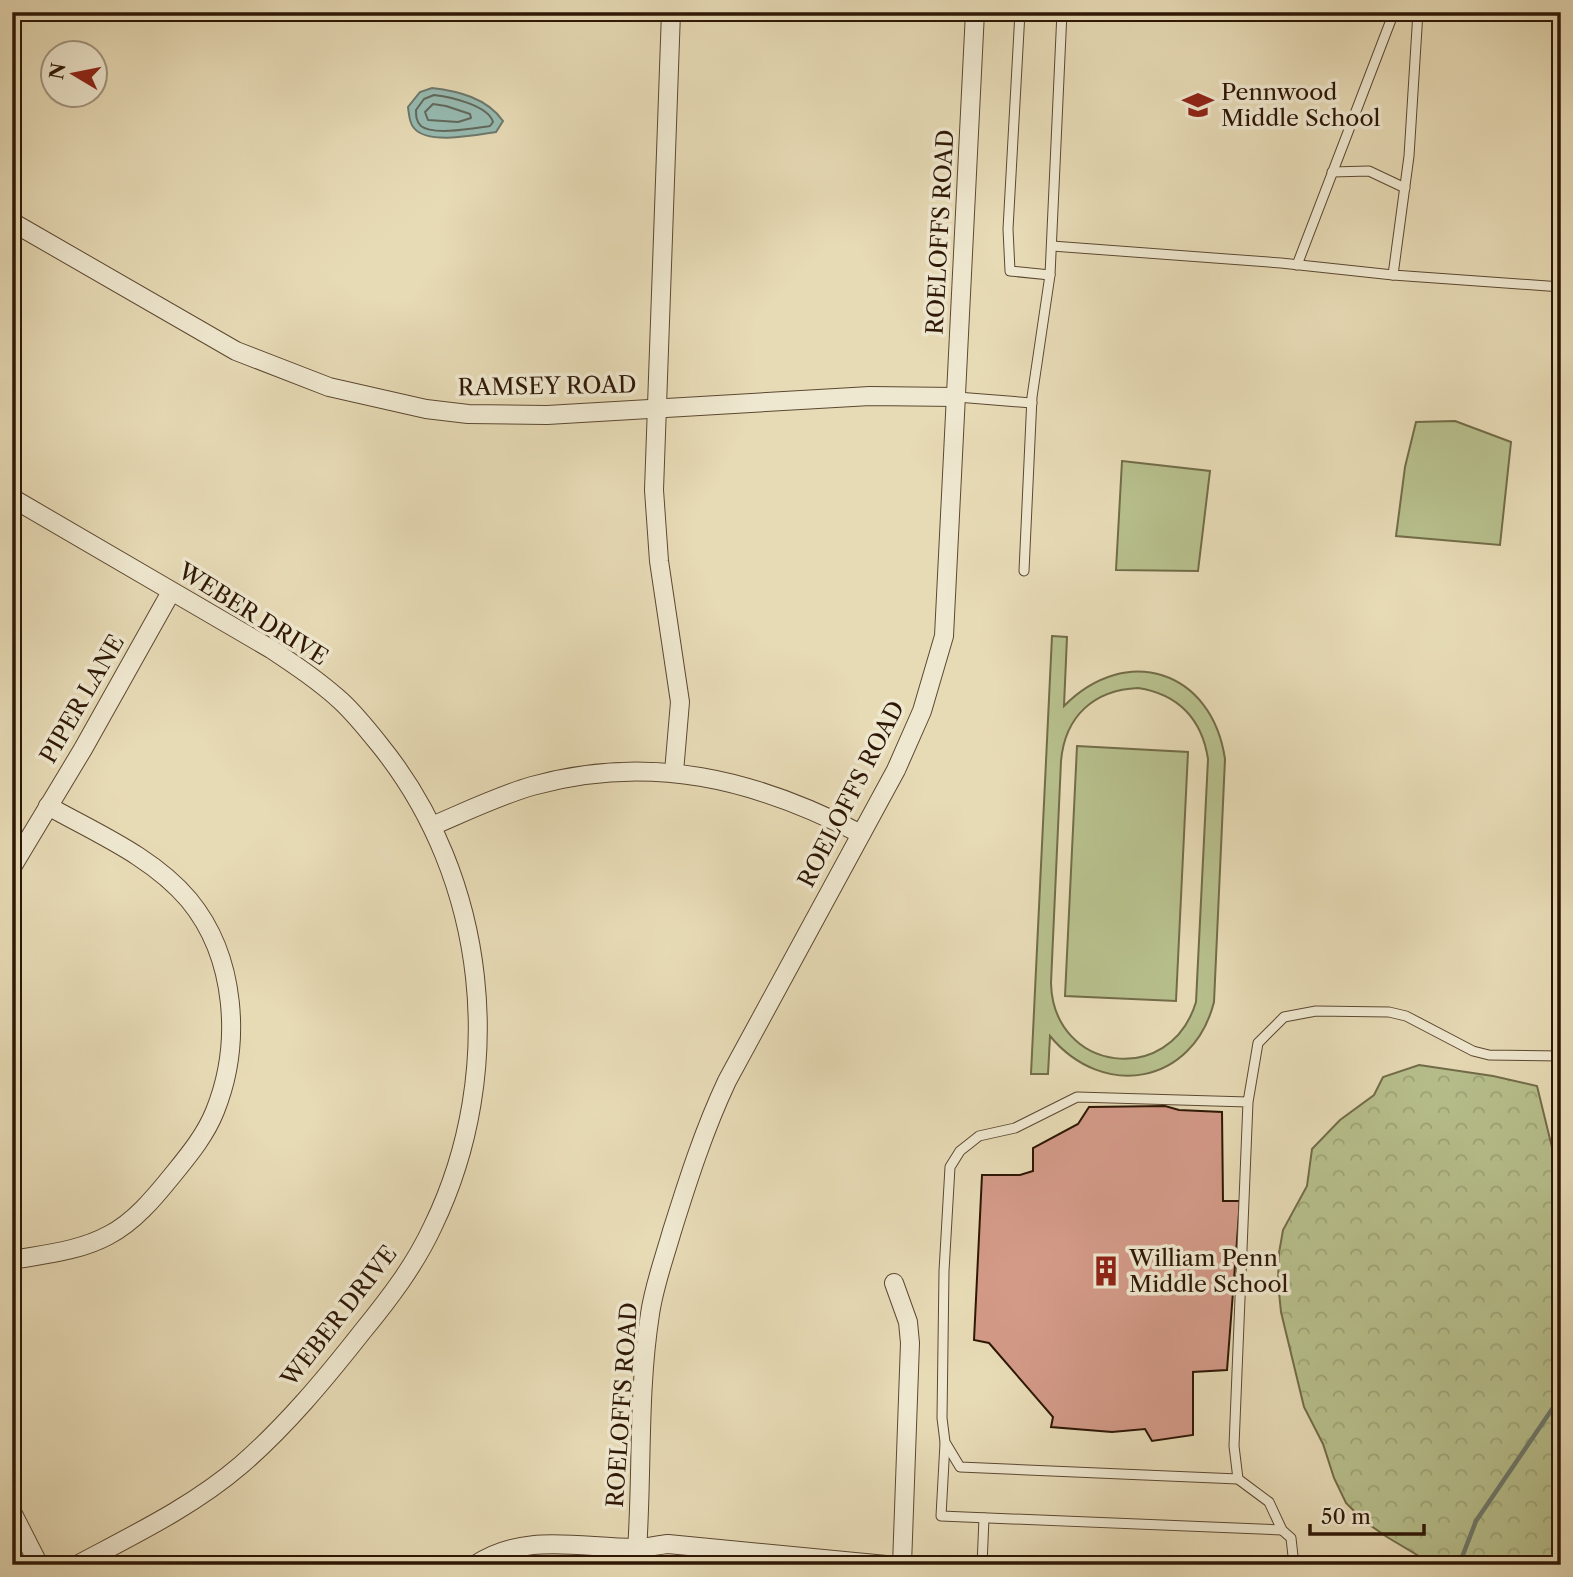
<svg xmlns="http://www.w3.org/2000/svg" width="1573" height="1577" viewBox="0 0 1573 1577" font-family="'Libre Caslon Text',serif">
	<defs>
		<pattern id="forest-crowns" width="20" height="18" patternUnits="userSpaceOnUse" patternTransform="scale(1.75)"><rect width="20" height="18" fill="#b7c08d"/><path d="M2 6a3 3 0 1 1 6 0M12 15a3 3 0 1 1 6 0" fill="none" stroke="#9ea478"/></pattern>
	</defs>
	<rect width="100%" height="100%" fill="#e7dbb6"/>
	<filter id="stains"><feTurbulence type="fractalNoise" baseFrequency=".00286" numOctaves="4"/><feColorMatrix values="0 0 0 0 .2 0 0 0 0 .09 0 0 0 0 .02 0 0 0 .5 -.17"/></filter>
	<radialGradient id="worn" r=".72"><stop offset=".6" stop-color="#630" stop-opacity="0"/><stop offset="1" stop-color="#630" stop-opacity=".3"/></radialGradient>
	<polygon fill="url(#forest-crowns)" stroke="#726c49" stroke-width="2" points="1419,1065 1493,1076 1537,1086 1561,1184 1561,1565 1434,1565 1387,1537 1364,1521 1346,1503 1334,1478 1323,1444 1304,1407 1281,1312 1278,1282 1279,1253 1283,1230 1307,1186 1312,1149 1340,1120 1374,1095 1383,1077"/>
	<g fill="#b7c08d" stroke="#726c49" stroke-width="2" fill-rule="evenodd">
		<polygon points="1455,421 1511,442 1500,545 1396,536 1405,467 1416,422"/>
		<polygon points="1122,461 1210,471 1198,571 1116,570"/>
		<path d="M1052 636 1067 637 1064 706C1126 643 1212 670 1225 759L1214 1002C1193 1085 1103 1100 1050 1036L1048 1074H1031ZM1138 688C1178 694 1202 719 1208 759L1196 1002C1170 1088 1053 1072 1051 983L1061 761C1065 716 1094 690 1138 688Z"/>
		<polygon points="1077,746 1188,752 1176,1001 1065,996"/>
	</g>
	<path fill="#97bbb2" stroke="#6d796d" stroke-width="2" d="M432 88C458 91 487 98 503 121L496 132C476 135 427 145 414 128 409 123 409 114 408 107L420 92Z"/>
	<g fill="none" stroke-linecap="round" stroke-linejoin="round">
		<g stroke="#62695c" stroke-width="2">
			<path d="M434 95C450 97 488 105 493 122L490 126C475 128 433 136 421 126 416 121 416 116 416 110L424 99Z"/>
			<polygon points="433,104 446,106 470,114 471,118 458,122 428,120 425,112"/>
		</g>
		<polyline stroke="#6d796d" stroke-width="4.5" points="1459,1565 1476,1521 1561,1396"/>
	</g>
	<polygon fill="#d39a88" stroke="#2e1705" stroke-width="2" points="1165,1106 1179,1110 1222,1112 1223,1201 1240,1201 1227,1370 1193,1372 1193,1435 1152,1441 1145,1429 1112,1432 1051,1427 1053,1417 989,1343 974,1340 982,1175 1020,1175 1033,1171 1033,1148 1078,1124 1089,1107"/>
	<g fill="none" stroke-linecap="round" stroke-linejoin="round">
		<g stroke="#5c4831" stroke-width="11">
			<g id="service">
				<polyline points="1020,12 1008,229 1010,271 1050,275"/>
				<polyline points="1418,12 1409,156 1393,275 1561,287"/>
				<polyline points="1332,172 1369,171 1405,188"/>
				<polyline points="1052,246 1281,263 1393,275"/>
				<polyline points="1297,265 1394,12"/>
				<polyline points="957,397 1032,403"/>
				<polyline points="1024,571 1032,397 1050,275 1062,12"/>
				<polyline points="1248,1102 1077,1097 1015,1128 979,1136 960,1151 950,1167 944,1271 942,1418 945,1442 960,1467 1238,1479 1234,1446 1248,1102 1258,1043 1284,1017 1316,1011 1389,1012 1406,1016 1473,1051 1489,1055 1561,1056"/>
				<polyline points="945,1443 941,1516 1282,1530"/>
				<polyline points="1238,1479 1269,1502 1282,1530 1291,1538 1294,1565"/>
				<polyline points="982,1565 984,1518"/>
			</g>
		</g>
		<g stroke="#5c4831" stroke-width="20">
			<g id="minor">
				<polyline points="671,12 654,490 659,561 680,702 674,772"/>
				<polyline points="12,222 236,351 329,387 426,409 468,414 547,415 870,396 957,397"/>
				<path d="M12 498 271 649C295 665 319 681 341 701 355 714 367 729 379 744 488 878 508 1071 433 1226 415 1265 389 1299 362 1332 325 1379 286 1426 241 1465 192 1507 133 1535 77 1565"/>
				<path d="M432 826C465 812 498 796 532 786 650 753 755 779 861 834"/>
				<polyline points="12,867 83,749 171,592"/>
				<path d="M12 1260C45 1254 80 1251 109 1235 134 1222 154 1198 171 1177 188 1156 205 1136 215 1111 242 1044 236 957 189 900 153 857 96 833 48 806"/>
				<polyline points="894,1283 908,1322 910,1343 902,1565"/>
				<polyline points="12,1512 39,1565"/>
				<path d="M475 1565C524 1532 580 1548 635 1548 646 1548 657 1545 668 1544L886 1565"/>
				<path d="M636 1565C643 1482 637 1397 650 1314 654 1286 664 1259 672 1231 688 1180 704 1130 727 1081L896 770 922 711 944 636 975 12"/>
			</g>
		</g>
		<use href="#service" stroke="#efe8d0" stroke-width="9"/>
		<use href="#minor" stroke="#efe8d0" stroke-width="18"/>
	</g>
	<defs>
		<g id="school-bare" transform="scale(2.415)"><path d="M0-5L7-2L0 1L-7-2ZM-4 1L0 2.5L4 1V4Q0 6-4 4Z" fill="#8f2418" stroke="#efe8d0" stroke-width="2.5" paint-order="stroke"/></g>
		<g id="building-bare" transform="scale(2.415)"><path d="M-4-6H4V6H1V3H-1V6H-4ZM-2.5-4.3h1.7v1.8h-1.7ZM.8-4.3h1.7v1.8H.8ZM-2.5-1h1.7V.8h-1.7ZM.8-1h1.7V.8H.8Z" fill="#8f2418" stroke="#efe8d0" stroke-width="2.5" paint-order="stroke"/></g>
	</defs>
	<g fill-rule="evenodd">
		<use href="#school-bare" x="1198" y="105"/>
		<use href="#building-bare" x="1106" y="1271"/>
	</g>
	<g text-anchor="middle" stroke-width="7" stroke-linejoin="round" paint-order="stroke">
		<g font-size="23" fill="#2e1705" stroke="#efe8d0" text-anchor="start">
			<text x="1221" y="100">Pennwood<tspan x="1221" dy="26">Middle School</tspan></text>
			<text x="1129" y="1266">William Penn<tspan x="1129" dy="26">Middle School</tspan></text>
		</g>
		<g font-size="23" fill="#2e1705" stroke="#efe8d0">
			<text transform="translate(940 232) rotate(-87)" y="8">ROELOFFS ROAD</text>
			<text transform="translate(547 386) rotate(-1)" y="8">RAMSEY ROAD</text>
			<text transform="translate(253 614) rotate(32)" y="8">WEBER DRIVE</text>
			<text transform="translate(82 699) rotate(-60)" y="8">PIPER LANE</text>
			<text transform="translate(851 794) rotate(-63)" y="8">ROELOFFS ROAD</text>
			<text transform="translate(339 1316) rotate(-52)" y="8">WEBER DRIVE</text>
			<text transform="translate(622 1405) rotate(-86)" y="8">ROELOFFS ROAD</text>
		</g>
	</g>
	<rect width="1573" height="1577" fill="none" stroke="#e7dbb6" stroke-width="42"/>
	<rect x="14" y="14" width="1545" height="1549" fill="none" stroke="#2e1705" stroke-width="3.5"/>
	<rect x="21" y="21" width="1531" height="1535" fill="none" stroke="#2e1705" stroke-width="2"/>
	<g transform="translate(74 74) rotate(280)"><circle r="33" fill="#efe8d0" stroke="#a2947f" stroke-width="2"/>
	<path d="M0-5L12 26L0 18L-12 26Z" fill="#8f2418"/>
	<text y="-10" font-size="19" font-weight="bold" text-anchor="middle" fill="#2e1705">N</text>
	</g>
	<path d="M1310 1524v10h114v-10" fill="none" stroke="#2e1705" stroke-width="3.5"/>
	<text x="1321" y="1524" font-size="21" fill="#2e1705" stroke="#efe8d0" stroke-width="5" paint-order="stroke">50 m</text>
	<rect width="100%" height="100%" filter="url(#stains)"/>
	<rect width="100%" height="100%" fill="url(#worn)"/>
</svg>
